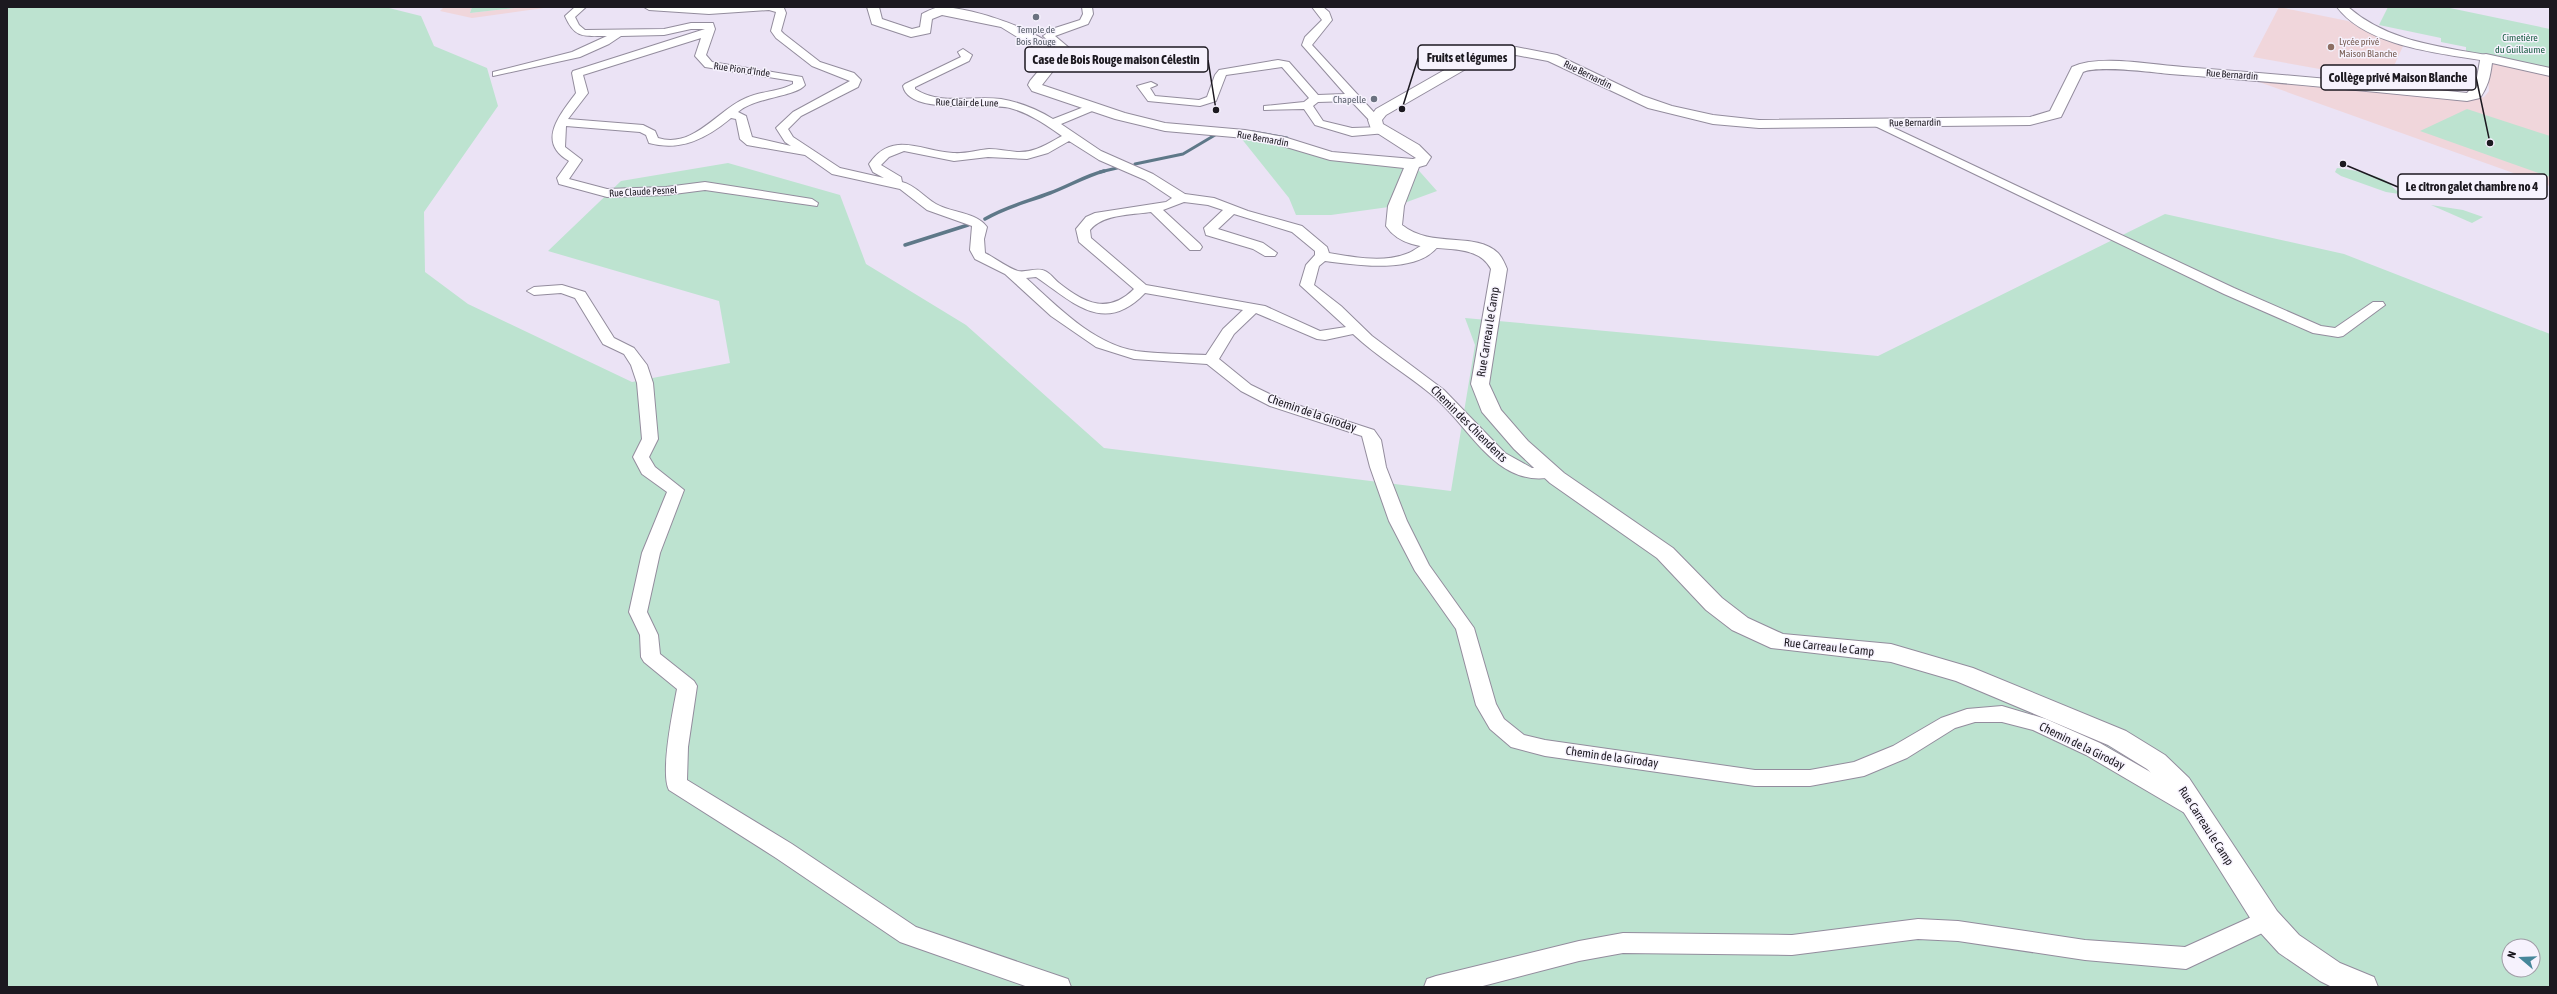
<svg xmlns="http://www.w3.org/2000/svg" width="2557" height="994" viewBox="0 0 2557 994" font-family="'Asap Condensed',sans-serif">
	<rect width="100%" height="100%" fill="#ebe3f5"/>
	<g fill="#f0d6db">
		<polygon points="444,7 472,7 470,13 523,7 551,7 472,18 440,11"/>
		<polygon points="2279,7 2348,21 2376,35 2404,44 2387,81 2253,57"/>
		<polygon points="2494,64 2550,75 2550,186 2245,77 2311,82 2446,99 2472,100 2484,97 2489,91 2487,66"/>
	</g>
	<g fill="#bde3d0" fill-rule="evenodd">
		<path d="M7 7H385L421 16 434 46 487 68 498 106 424 212 425 272 468 304 632 382 730 363 719 301 548 251 621 181 728 163 840 195 866 264 966 325 1104 448 1451 491 1475 345 1465 318 1878 356 2165 214 2344 254 2550 334V987H7ZM2509 946H2533V970H2509Z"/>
		<polygon points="472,7 523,7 470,13"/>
		<polygon points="2388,7 2445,7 2550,29 2550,69 2466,51 2466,47 2441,42 2441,38 2379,25"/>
		<polygon points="2467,109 2550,136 2550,177 2420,131"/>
		<polygon points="1237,133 1330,156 1413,164 1437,191 1396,206 1331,215 1296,215 1289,198"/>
		<path d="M2337 168C2349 169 2380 175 2389 183 2395 190 2396 191 2406 195L2386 192 2341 176 2335 172Z"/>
		<polygon points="2431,205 2463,210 2483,217 2472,223"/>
	</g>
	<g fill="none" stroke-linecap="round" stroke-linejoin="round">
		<g stroke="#5e7888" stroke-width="3">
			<polyline points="1253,132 1287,138"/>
			<polyline points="1135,164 1183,154 1215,135"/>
			<polyline points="1100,172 1117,168"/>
		</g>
		<g stroke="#5e7888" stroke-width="3.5">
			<path d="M985 219C1007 206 1027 202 1050 193 1069 186 1085 176 1104 171"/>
			<polyline points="905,245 968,225"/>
		</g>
		<g stroke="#938c9d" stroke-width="2">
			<g id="minor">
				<path d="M575 7H586L575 17 579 25 585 30 664 29 691 23H713L715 29 706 55 712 62 802 77 805 85C795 97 755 97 738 112L746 116 752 137 791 146 785 142 776 128 778 126 793 112 850 81 812 66 776 38 771 31 776 12 769 10 709 14 649 10 644 7 784 8 786 13 781 31 784 34 820 62 854 73 861 80 858 87 801 116 788 129 793 137 840 168 884 178 873 172 869 164C892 130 921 151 953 153 965 154 977 150 989 149 998 149 1007 151 1017 152 1034 153 1047 144 1062 136 1046 125 1029 113 1010 108 987 102 909 116 903 86L905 84 961 57 958 52 963 49 972 55 969 61 915 87V89C941 106 972 95 1001 99 1019 102 1037 109 1053 119L1089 105H1097V109L1061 124 1101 151 1153 174 1185 194 1214 198 1248 211 1302 226 1327 247 1329 253C1353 257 1382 263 1406 254 1416 251 1426 239 1437 242L1439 245C1418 275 1356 265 1325 261L1319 266 1314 285 1341 306 1372 336 1444 390 1505 453 1532 468H1557L1559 472 1557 476C1497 492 1471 427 1432 395 1407 374 1377 357 1353 334L1325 340 1317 339 1256 313 1234 334 1219 359 1251 385 1282 400 1374 430 1381 440 1386 467 1407 521 1429 565 1474 628 1496 704 1504 719 1524 735 1545 740 1755 770H1810L1854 762 1893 746 1941 718 1967 709 2002 706 2046 719 2100 743 2199 800 2202 806 2199 812 2191 815 2183 812 2086 755 2033 730 2002 722H1975L1955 728 1907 758 1864 776 1810 786H1755L1545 756 1511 747 1490 729 1476 705 1456 629 1415 571 1389 521 1370 467 1362 436 1270 406 1241 391 1207 364 1134 359 1096 347 1051 316 1005 274 975 259 970 250 972 226 927 210 900 189 832 174 805 155 747 145 740 139 736 119 731 118C707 138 681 152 649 143L646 135 640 132 566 126 565 147 582 160 569 179 607 189 666 187 705 182 812 199 818 203 817 206 705 190 666 195 607 197 559 184 557 178 569 161C536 142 560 115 576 93L572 73 573 71 705 29H691L664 35 621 36 609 44 580 57 493 76V72L572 52 607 36C584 36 575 39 565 16ZM701 38 695 56 705 67 793 81V84C779 92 760 91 746 98 717 110 694 149 658 138L655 131 643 125 568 119 588 93 583 75ZM1069 141 1099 160 1145 180 1172 198 1166 202 1095 213 1086 217 1076 229 1079 242 1134 289C1108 315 1084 303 1059 283 1054 279 1050 273 1045 271 1036 267 1026 273 1018 271 1008 268 995 258 985 253L984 239 987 227C976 212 952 213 936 204 924 197 915 185 902 182L901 177 881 165 889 157 904 151 954 161 988 157 1027 159 1048 153ZM1184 202 1208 205 1223 210 1204 228 1206 235 1253 249 1265 256H1275L1277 253 1263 243 1218 229 1234 214 1292 232 1315 251V255L1306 265 1300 285 1346 327 1320 331 1265 306 1146 285 1091 238 1090 230C1103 214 1131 215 1151 212L1190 250H1200L1202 247 1200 244 1163 210ZM1036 277C1073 302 1104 336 1145 293L1243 310 1223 329 1206 355C1183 354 1159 354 1136 351 1093 344 1057 306 1026 278Z"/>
				<polygon points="1082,7 1092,7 1093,14 1088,24 1055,36 1074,52 1081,65 1111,62 1116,65 1115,67 1073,71 1065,56 1043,36 1055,28 1080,20 1083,14"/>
				<polygon points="1312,7 1323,7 1329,12 1332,20 1312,45 1381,120 1375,123 1371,122 1351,101 1318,102 1313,106 1323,121 1352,128 1382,127 1388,131 1386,133 1352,136 1315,125 1304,109 1264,110 1264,106 1304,102 1309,98 1282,67 1226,75 1216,101 1200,106 1148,101 1137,86 1151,82 1157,85 1150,88 1155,96 1199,100 1207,97 1215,75 1219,70 1278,60 1289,62 1318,95 1345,94 1302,45 1305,37 1322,20"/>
				<path d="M2337 7H2348C2387 41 2437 46 2486 55L2491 58 2486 61C2440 53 2367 47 2337 7Z"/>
				<polygon points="1877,120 2234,288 2321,326 2335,328 2373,302 2383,302 2385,305 2343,336 2338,337 2313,333 2224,294 1873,125 1873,121"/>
				<path d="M562 285 585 292 614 338 634 348 647 365 653 383 658 439 649 457 655 467 684 490 660 553 647 612 658 635 660 654 694 681 697 686 688 747 687 780 792 844 916 927 1068 979 1071 987H1028L900 942 776 858 669 790C660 773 673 710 677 689L644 662 641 657 640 635 629 612 642 553 667 492 642 474 633 457 642 439 637 383 631 365 624 354 603 344 575 298 561 293 534 295 527 291 534 287Z"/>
				<polygon points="2267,910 2275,913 2279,920 2275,927 2186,969 2085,960 1958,941 1918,939 1792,955 1623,953 1579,961 1479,987 1424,987 1427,979 1436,976 1579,941 1623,933 1792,935 1918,919 1958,921 2085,940 2185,947"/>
			</g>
		</g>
		<g stroke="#938c9d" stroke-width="2">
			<path id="major" d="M867 7H879L882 19 912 29 920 27 922 14C928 11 934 7 942 7 973 8 1046 31 1064 57L1042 85 1125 113 1165 123 1245 130 1284 137 1332 152 1413 159 1416 158 1371 129 1368 120 1376 109 1462 60 1497 49 1516 47 1557 55 1643 96 1672 106 1713 115 1759 120 2030 117 2050 111 2072 67C2099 54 2153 65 2183 67 2278 74 2372 83 2467 93L2476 83 2481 55 2486 54 2550 68V76L2492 63C2490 78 2488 86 2480 98L2467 101C2368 91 2269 81 2170 74 2151 72 2098 65 2083 72L2061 117 2030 125 1759 128 1713 124 1648 108 1548 61 1516 55 1498 57 1471 66 1386 115 1382 120 1383 124 1419 145 1431 157 1426 165 1419 167 1404 206 1402 225C1432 249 1475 231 1498 253 1502 257 1505 264 1507 269L1489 384 1501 410 1528 441 1564 473 1673 548 1722 598 1748 618 1783 634 1891 644 1973 668 2126 731 2165 755 2189 778 2277 911 2299 935 2340 963 2374 977 2378 987H2332L2320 981 2279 953 2257 929 2171 792 2147 769 2108 745 1956 681 1891 662 1771 648 1732 630 1706 610 1657 558 1550 483 1514 449 1482 412 1471 384 1491 269C1472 233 1412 264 1386 226L1388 206 1404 168 1330 160 1276 144 1245 138 1165 131 1115 119 1032 91 1028 85 1030 81 1050 57 1001 27 942 15 932 19 930 33 911 37 872 24Z"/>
		</g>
		<use href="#minor" fill="#fff" fill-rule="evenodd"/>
		<use href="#major" fill="#fff" fill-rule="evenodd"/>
	</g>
	<g fill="#6b7280" stroke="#f6f2fd" stroke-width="1.5">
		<circle cx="1036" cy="17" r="4"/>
		<circle cx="1374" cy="99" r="4"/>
	</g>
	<circle fill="#8d6e63" stroke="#f6f2fd" stroke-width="1.5" cx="2331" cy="47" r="4"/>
	<g text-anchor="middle" stroke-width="3" stroke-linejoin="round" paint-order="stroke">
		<g font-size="10" fill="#5b616d" stroke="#f6f2fd">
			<text x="1036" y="33">Temple de<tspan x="1036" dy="12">Bois Rouge</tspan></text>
			<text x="1366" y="103" text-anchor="end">Chapelle</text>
		</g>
		<g font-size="10" fill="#185c42" stroke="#f6f2fd">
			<text x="2520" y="41">Cimetière<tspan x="2520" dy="12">du Guillaume</tspan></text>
		</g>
		<g font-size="10" fill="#785e54" stroke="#f6f2fd" text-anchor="start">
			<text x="2339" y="45">Lycée privé<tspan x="2339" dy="12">Maison Blanche</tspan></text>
		</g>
		<g font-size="10" fill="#1c1920" stroke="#f6f2fd">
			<text transform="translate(742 69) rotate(8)" y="4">Rue Pion d'Inde</text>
			<text transform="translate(1588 74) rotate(26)" y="4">Rue Bernardin</text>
			<text transform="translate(2232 74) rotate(4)" y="4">Rue Bernardin</text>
			<text transform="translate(967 102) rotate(1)" y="4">Rue Clair de Lune</text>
			<text transform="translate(1915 122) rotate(-1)" y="4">Rue Bernardin</text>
			<text transform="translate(1263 138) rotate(10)" y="4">Rue Bernardin</text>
			<text transform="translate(643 191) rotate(-3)" y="4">Rue Claude Pesnel</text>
		</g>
		<g font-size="12" fill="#1c1920" stroke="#f6f2fd">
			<text transform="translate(1488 332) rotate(-81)" y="4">Rue Carreau le Camp</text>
			<text transform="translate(1312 413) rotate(19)" y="4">Chemin de la Giroday</text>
			<text transform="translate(1469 424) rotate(45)" y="4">Chemin des Chiendents</text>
			<text transform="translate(1829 647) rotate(6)" y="4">Rue Carreau le Camp</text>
			<text transform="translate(2082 746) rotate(26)" y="4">Chemin de la Giroday</text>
			<text transform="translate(1612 757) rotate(8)" y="4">Chemin de la Giroday</text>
			<text transform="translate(2206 826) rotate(57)" y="4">Rue Carreau le Camp</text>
		</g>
	</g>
	<path fill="none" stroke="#1c1920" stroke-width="1.5" d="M1402 109L1418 58M1216 110L1208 60M2490 143L2476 77M2343 164L2398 187"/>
	<g fill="#1c1920" stroke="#f6f2fd" stroke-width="1.5">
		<circle cx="1402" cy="109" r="4"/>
		<circle cx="1216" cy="110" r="4"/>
		<circle cx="2490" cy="143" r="4"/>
		<circle cx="2343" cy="164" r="4"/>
	</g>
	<g fill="#f6f2fd" stroke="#1c1920" stroke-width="1.5">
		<rect x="1418" y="45" width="97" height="25" rx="4"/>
		<rect x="1025" y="47" width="183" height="25" rx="4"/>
		<rect x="2321" y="65" width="155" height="25" rx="4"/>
		<rect x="2398" y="174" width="149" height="25" rx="4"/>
	</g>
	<g font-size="13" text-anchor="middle" font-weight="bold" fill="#1c1920">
		<text x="1467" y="62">Fruits et légumes</text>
		<text x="1116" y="64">Case de Bois Rouge maison Célestin</text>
		<text x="2398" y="82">Collège privé Maison Blanche</text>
		<text x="2472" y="191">Le citron galet chambre no 4</text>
	</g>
	<rect width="2557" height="994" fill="none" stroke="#1c1920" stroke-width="16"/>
	<g transform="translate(2521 958) rotate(289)"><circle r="19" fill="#f6f2fd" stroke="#9f9ba5"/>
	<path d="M0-3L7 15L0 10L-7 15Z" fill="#46869a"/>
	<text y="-6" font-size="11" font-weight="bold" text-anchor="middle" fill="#1c1920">N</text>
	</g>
</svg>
